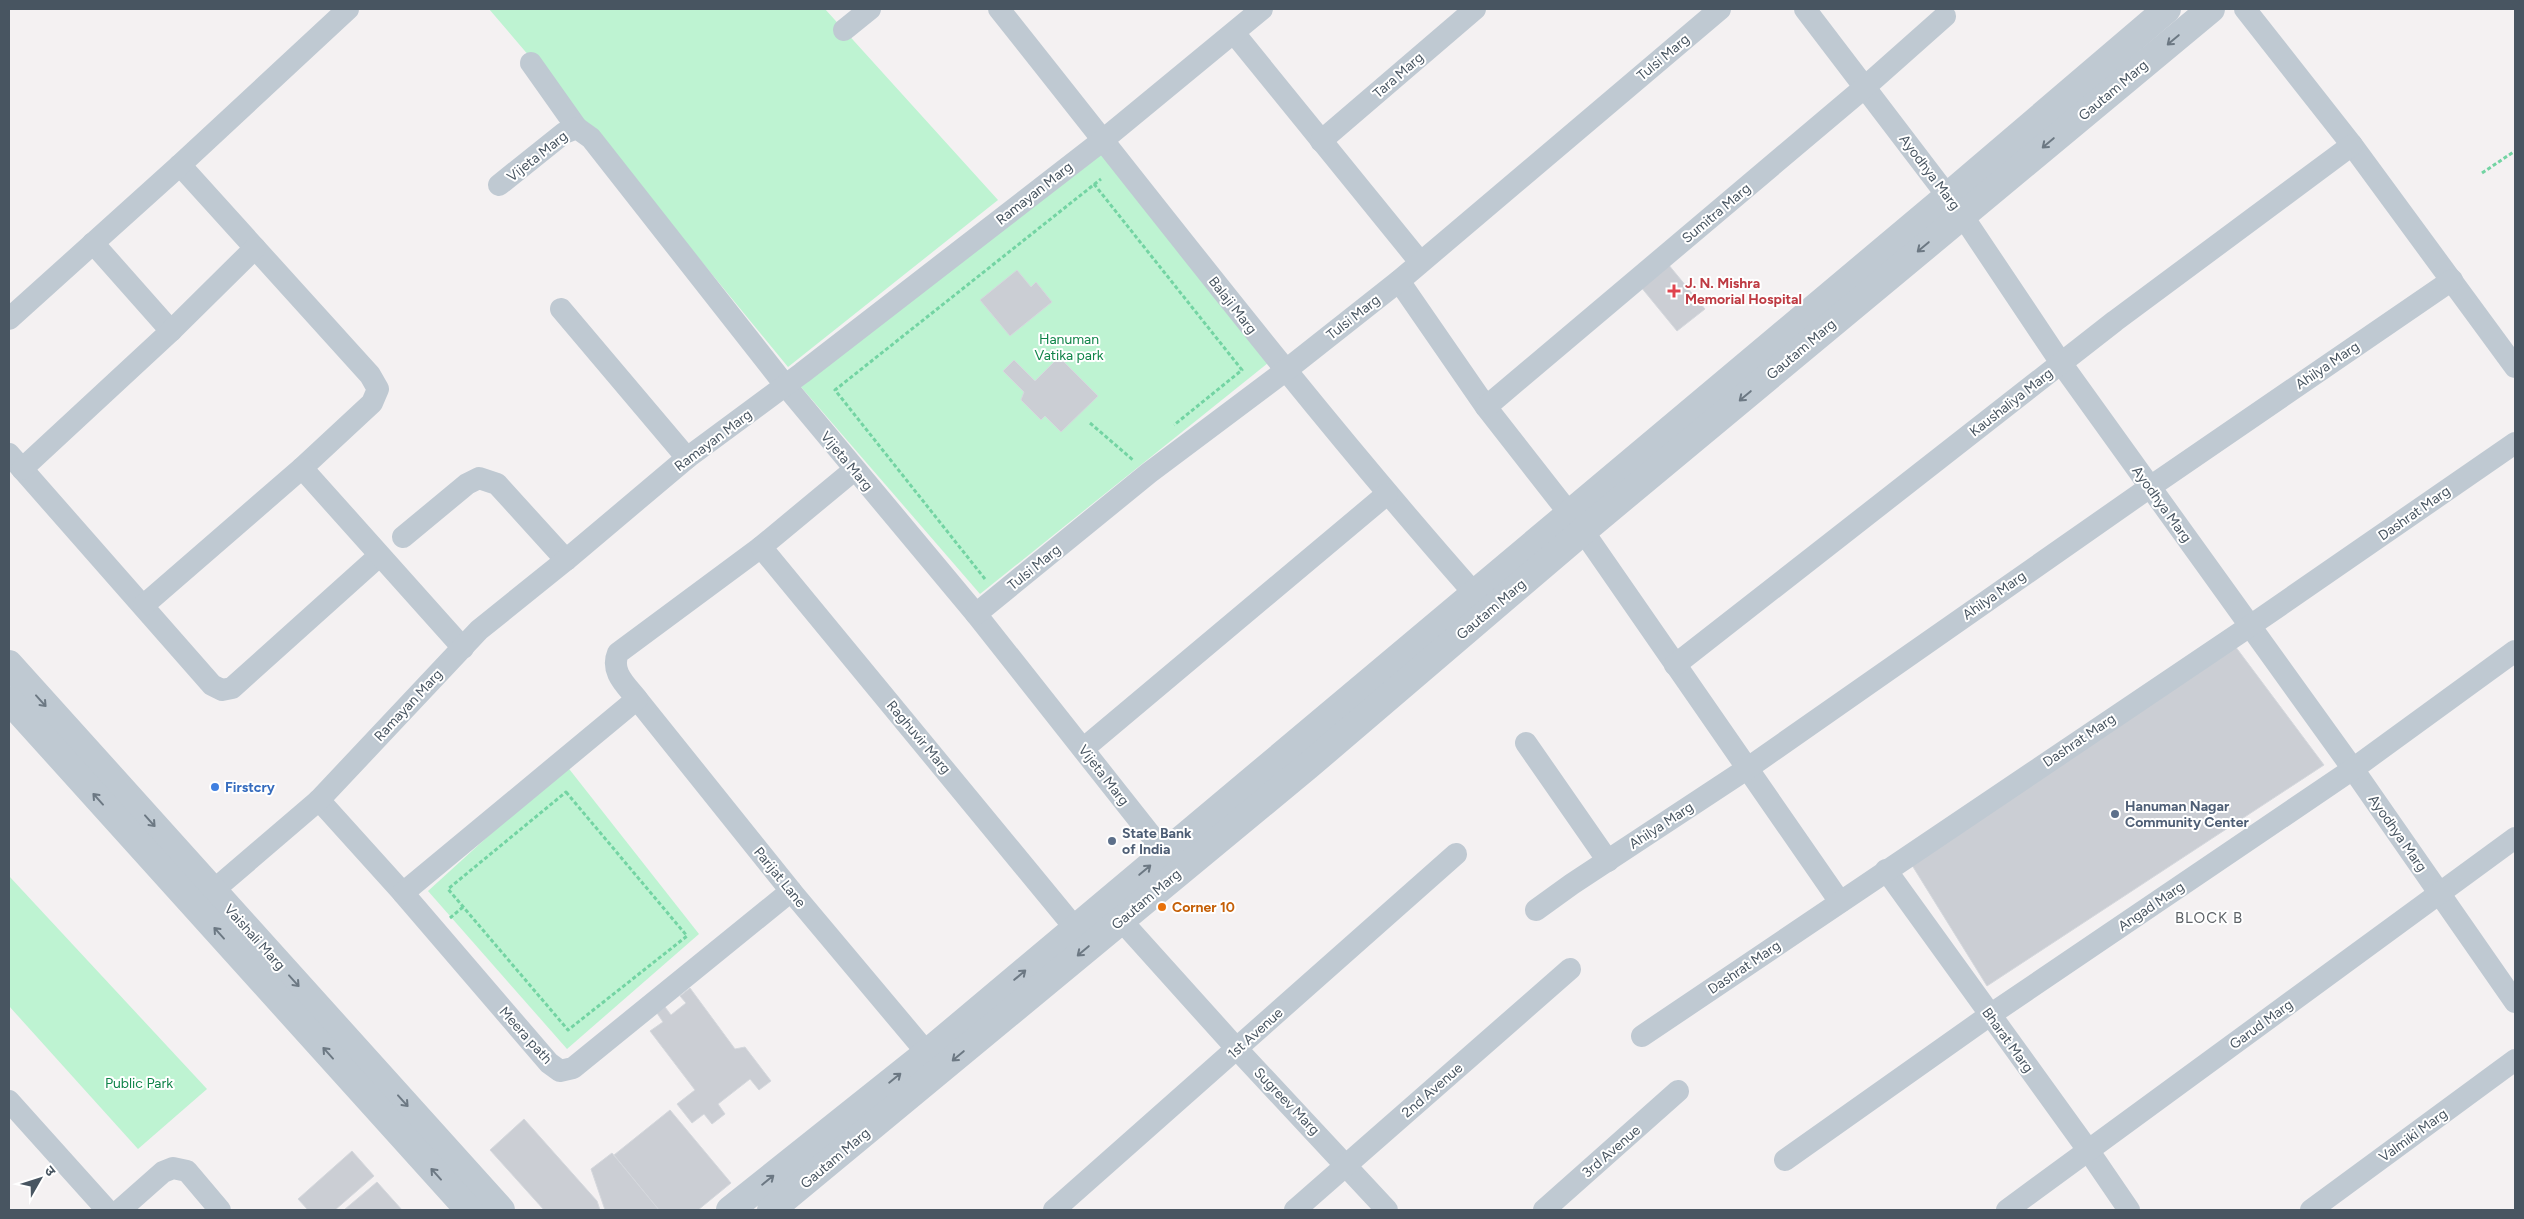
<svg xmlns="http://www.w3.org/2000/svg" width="2524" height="1219" viewBox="0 0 2524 1219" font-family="Figtree,'Noto Sans Devanagari',sans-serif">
	<rect width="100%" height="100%" fill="#f4f1f2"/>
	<g fill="#bef3d2">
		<polygon points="489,9 825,9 998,200 788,367 629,173"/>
		<polygon points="1098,146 1268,363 980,594 801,387"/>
		<polygon points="566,765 699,934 567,1049 428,891"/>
		<polygon points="9,876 207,1089 138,1149 9,1006"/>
	</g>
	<g fill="#cbced4" stroke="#d5d8dd">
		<polygon points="1663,258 1705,309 1677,331 1636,281"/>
		<polygon points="1017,270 1031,287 1036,282 1052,302 1010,336 980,300"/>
		<polygon points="1059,357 1098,396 1061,432 1045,416 1041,420 1021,400 1024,392 1003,371 1014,360 1035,381"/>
		<polygon points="2232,642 2324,765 1987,986 1910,862"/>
		<polygon points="690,988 735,1049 745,1047 771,1081 759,1090 750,1079 718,1104 725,1114 712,1124 704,1114 692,1123 677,1104 695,1090 650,1031 663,1022 657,1013 665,1007 671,1015 686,1003 680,996"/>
		<polygon points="670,1110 731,1183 698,1210 659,1210 614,1155"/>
		<polygon points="524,1119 597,1201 600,1210 544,1210 490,1150"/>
		<polygon points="352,1151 374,1176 335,1210 308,1210 298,1199"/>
		<polygon points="612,1153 659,1210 605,1210 591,1169"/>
		<polygon points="377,1182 402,1210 344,1210"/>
	</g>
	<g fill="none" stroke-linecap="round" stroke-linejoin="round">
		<g stroke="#73d4a3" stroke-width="3" stroke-dasharray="4 2.5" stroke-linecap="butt">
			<polyline points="2482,173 2515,151"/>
			<polyline points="1094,184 1242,370 1174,425"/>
			<polyline points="1090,423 1133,460"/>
			<polyline points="985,579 835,390 1101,179"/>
			<polygon points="566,792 687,936 568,1030 448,889"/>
			<polyline points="450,918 463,907"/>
		</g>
		<g stroke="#bfc9d2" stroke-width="22">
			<path d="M999 9C1156 206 1308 405 1474 593"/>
			<polyline points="1805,9 1962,215 2061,363 2353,769 2515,1002"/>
			<polyline points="2245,9 2352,145 2515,367"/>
			<polyline points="844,30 870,9"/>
			<polyline points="1234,33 1420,262"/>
			<polyline points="531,63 577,128"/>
			<polyline points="1321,141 1475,9"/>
			<polyline points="180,165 370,375 378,389 372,403 302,468"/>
			<polyline points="499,185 564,133 577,128 591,138 785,385 976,614 1176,867"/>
			<polyline points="93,243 171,331"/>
			<polyline points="1399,281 1486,407 1583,531 1840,902"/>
			<polyline points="561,309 687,458"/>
			<polyline points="9,319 180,165 348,9"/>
			<polyline points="1486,407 1865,87 1945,16"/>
			<polyline points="9,454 212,685 222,690 232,688 379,556"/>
			<polyline points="22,469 171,331 255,248"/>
			<path d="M854 470 761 547 618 653C610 672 626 685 637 699L791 891 927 1053"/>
			<polyline points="403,537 467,484 479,478 497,484 566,560"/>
			<polyline points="761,547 1075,928"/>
			<polyline points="144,605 302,468 463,648"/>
			<polyline points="976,614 1149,473 1285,371 1399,281 1720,9"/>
			<polyline points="1675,665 2115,321 2352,145"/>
			<polyline points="1526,743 1608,861"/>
			<polyline points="1083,749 1387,494"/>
			<polyline points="319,800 403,893 549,1063 560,1071 573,1068 791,891"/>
			<polyline points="1886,870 2088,1150 2129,1210"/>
			<polyline points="403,893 637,699"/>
			<polyline points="201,901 319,800 479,630 566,560 687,458 802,373 1103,140 1262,9"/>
			<polyline points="1111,909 1237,1049 1387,1210"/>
			<polyline points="1536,910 1572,884 1748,768 2150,487 2452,280"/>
			<polyline points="1642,1036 2250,626 2515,443"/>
			<polyline points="9,1101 107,1210"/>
			<polyline points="1785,1160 1990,1015 2353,769 2515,651"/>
			<polyline points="120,1210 163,1172 173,1168 187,1171 220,1210"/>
			<polyline points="1054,1210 1456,854"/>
			<polyline points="1295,1210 1570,969"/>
			<polyline points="1544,1210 1678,1091"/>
			<polyline points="2007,1210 2515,838"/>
			<polyline points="2311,1210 2515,1060"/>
		</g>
		<g stroke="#bfc9d2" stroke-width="28">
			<polyline points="9,664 501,1210"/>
			<polyline points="9,700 469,1210"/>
			<polyline points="730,1210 927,1053 1948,196 2167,9"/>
			<polyline points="771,1210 1309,765 1583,531 2211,9"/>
		</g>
	</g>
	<defs><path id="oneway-shaft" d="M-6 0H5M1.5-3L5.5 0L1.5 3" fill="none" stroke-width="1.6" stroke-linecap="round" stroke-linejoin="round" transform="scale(1.25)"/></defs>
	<g stroke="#6c7883">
		<use href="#oneway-shaft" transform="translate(2173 40) rotate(140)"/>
		<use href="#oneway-shaft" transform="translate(2048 143) rotate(140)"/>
		<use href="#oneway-shaft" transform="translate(1923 247) rotate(140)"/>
		<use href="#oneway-shaft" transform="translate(1745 396) rotate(140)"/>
		<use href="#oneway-shaft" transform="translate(41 701) rotate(48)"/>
		<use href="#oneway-shaft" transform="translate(98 799) rotate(-132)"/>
		<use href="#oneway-shaft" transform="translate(150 821) rotate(48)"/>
		<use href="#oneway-shaft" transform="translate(1145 870) rotate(-40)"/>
		<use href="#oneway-shaft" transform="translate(219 933) rotate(-132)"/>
		<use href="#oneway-shaft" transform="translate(1083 951) rotate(140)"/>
		<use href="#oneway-shaft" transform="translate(1020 975) rotate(-40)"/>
		<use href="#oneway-shaft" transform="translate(294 981) rotate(48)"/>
		<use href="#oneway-shaft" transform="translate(328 1053) rotate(-132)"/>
		<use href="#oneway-shaft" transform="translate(958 1056) rotate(140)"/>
		<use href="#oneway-shaft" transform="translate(895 1078) rotate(-39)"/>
		<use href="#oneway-shaft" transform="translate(403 1101) rotate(48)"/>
		<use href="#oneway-shaft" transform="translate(436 1174) rotate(-132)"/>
		<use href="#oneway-shaft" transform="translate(768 1180) rotate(-39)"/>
	</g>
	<path fill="#e0444e" stroke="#fff" stroke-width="2" d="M1671.5 283.5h5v5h5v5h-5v5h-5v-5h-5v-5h5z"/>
	<circle fill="#3f7fe0" stroke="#fff" stroke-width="2" cx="215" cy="787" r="5"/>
	<g fill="#5c6f8a" stroke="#fff" stroke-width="2">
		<circle cx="2115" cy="814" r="5"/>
		<circle cx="1112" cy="841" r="5"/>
	</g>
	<circle fill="#e8710a" stroke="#fff" stroke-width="2" cx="1162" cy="907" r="5"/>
	<g text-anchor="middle" stroke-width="4" stroke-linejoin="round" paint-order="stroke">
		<g font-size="14" fill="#485561" stroke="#fff">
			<text transform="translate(1663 57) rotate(-40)" y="5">Tulsi Marg</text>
			<text transform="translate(1398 75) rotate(-41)" y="5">Tara Marg</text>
			<text transform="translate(2113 90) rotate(-40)" y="5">Gautam Marg</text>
			<text transform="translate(537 156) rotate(-38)" y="5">Vijeta Marg</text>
			<text transform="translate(1930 172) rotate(53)" y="5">Ayodhya Marg</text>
			<text transform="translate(1034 193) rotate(-38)" y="5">Ramayan Marg</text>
			<text transform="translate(1716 213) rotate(-40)" y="5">Sumitra Marg</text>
			<text transform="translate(1233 305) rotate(52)" y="5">Balaji Marg</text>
			<text transform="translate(1353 317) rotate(-38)" y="5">Tulsi Marg</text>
			<text transform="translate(1801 349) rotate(-40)" y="5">Gautam Marg</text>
			<text transform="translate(2327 365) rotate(-34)" y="5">Ahilya Marg</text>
			<text transform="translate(2011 402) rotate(-38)" y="5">Kaushaliya Marg</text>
			<text transform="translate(713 440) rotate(-37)" y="5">Ramayan Marg</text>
			<text transform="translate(847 461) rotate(50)" y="5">Vijeta Marg</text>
			<text transform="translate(2162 504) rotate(54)" y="5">Ayodhya Marg</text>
			<text transform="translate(2414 513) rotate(-35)" y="5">Dashrat Marg</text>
			<text transform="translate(1034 567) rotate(-39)" y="5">Tulsi Marg</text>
			<text transform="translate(1994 595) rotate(-35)" y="5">Ahilya Marg</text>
			<text transform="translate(1491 609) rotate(-40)" y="5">Gautam Marg</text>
			<text transform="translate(408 705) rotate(-47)" y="5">Ramayan Marg</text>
			<text transform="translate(919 737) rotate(50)" y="5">Raghuvir Marg</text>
			<text transform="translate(2079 740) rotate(-34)" y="5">Dashrat Marg</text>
			<text transform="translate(1104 775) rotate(52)" y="5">Vijeta Marg</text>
			<text transform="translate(1661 825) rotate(-33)" y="5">Ahilya Marg</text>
			<text transform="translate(2398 833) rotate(55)" y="5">Ayodhya Marg</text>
			<text transform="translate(780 877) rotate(51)" y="5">Parijat Lane</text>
			<text transform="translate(1146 899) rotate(-40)" y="5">Gautam Marg</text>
			<text transform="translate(2151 906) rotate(-34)" y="5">Angad Marg</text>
			<text transform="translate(255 937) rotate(48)" y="5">Vaishali Marg</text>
			<text transform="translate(1744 967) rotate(-34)" y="5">Dashrat Marg</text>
			<text transform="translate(2261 1024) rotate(-36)" y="5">Garud Marg</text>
			<text transform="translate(1255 1033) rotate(-42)" y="5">1st Avenue</text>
			<text transform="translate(526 1035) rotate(48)" y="5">Meera path</text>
			<text transform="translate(2008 1040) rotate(54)" y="5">Bharat Marg</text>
			<text transform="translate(1432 1090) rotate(-41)" y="5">2nd Avenue</text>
			<text transform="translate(1287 1101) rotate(46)" y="5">Sugreev Marg</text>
			<text transform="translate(2413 1135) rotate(-36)" y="5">Valmiki Marg</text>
			<text transform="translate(1611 1151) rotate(-41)" y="5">3rd Avenue</text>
			<text transform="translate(835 1158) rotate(-40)" y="5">Gautam Marg</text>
		</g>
		<g font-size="14" font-weight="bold" fill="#be3a42" stroke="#fff" text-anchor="start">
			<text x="1685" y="288">J. N. Mishra<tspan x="1685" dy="16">Memorial Hospital</tspan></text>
		</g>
		<g font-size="14" fill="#108449" stroke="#fff">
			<text x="1069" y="344">Hanuman<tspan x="1069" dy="16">Vatika park</tspan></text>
			<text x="139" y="1088">Public Park</text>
		</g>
		<g font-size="14" font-weight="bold" fill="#366cbe" stroke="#fff" text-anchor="start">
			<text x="225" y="792">Firstcry</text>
		</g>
		<g font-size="14" font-weight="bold" fill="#4e5e75" stroke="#fff" text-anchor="start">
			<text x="2125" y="811">Hanuman Nagar<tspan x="2125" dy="16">Community Center</tspan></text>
			<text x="1122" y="838">State Bank<tspan x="1122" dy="16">of India</tspan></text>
		</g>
		<g font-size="14" font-weight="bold" fill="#c56008" stroke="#fff" text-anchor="start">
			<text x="1172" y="912">Corner 10</text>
		</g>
		<g font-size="15" letter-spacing="1" fill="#5d6267" stroke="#fff">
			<text x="2209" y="923">BLOCK B</text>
		</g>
	</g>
	<rect width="2524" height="1219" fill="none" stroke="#485561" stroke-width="20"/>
	<g transform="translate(40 1179) rotate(51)" stroke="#ffffff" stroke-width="4" paint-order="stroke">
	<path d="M0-4L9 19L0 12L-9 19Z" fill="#485561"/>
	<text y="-8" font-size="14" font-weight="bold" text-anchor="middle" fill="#485561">उ</text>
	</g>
</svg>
